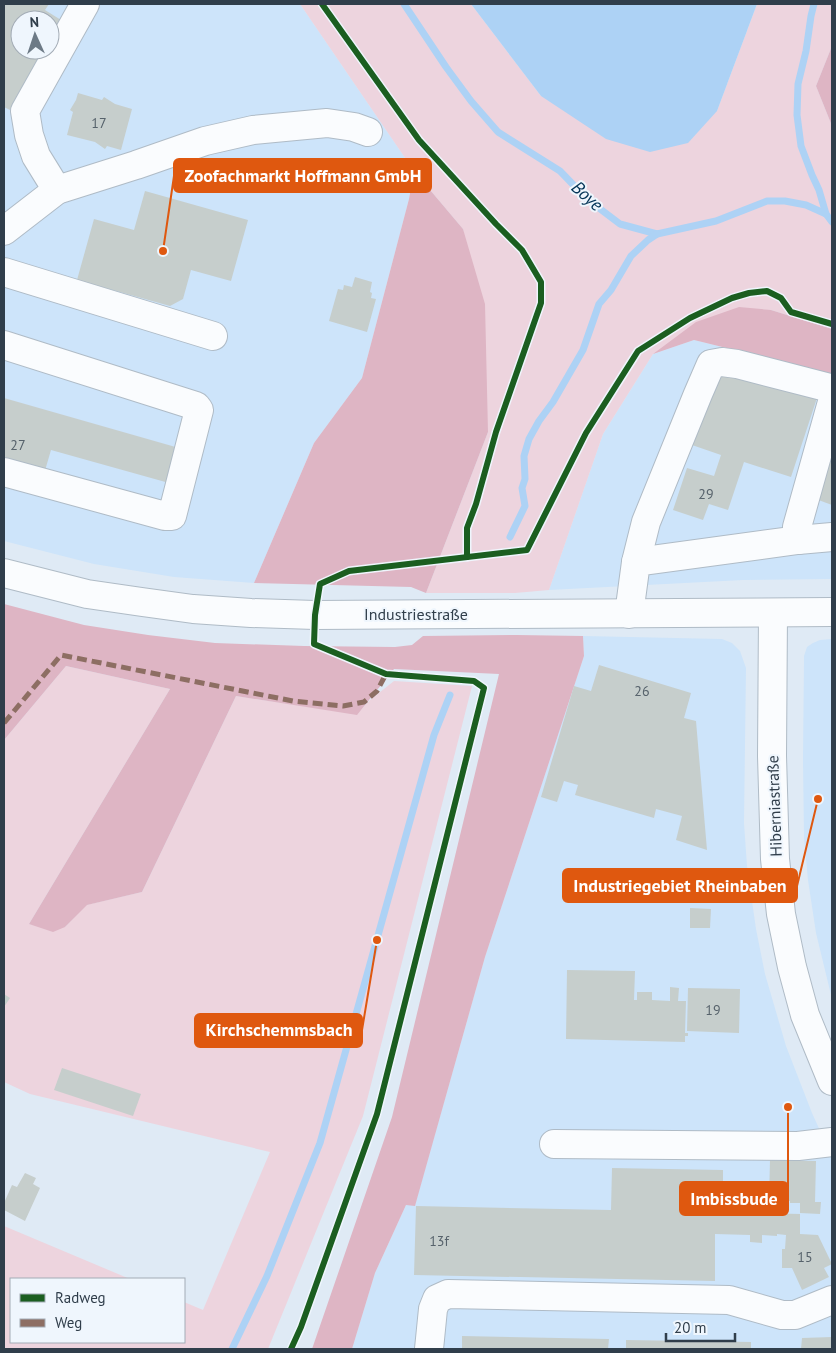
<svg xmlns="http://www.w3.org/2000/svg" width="836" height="1353" viewBox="0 0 836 1353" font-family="'PT Sans',sans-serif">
	<rect width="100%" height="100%" fill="#dfeaf5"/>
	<g fill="#cde4fa" fill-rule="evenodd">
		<path d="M4 4H300L414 171 409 199 362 378 314 443 254 583 174 577 94 564 4 541ZM20 20H50V50H20Z"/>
		<polygon points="694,340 832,374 832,579 743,580 549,590 603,434 653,354"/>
		<polygon points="583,636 722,639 732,643 740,651 746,668 744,823 747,866 756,929 765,974 786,1046 812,1113 832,1157 832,1349 352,1349 375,1273 406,1205 415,1205 485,957 584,656"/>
		<polygon points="832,639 832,999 816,933 808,880 804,838 803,760 804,656 807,647 813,643 820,640"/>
	</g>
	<g fill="#edd4de">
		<polygon points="300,4 471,4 541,96 717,111 757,4 832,4 832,46 816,86 832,126 832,329 771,310 653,354 603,434 549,590 515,593 426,593 488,432 463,229 414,171"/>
		<polygon points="66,666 170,689 29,924 65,927 86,905 142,892 236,696 357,714 370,700 394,681 472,686 363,1116 268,1349 4,1349 4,1226 130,1279 11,1279 11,1342 184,1342 184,1302 203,1310 270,1152 30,1094 4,1082 4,740"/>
	</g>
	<g fill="#deb5c4">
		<polygon points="832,46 832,126 816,86"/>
		<polygon points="414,171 463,229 485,304 488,432 426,593 411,587 254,583 314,443 362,378 409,199"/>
		<polygon points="739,307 771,310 832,329 832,374 694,340 653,354 696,322"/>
		<polygon points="4,604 84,625 148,635 215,643 304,646 395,647 412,645 423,636 517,635 583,636 584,656 485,957 415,1206 406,1205 375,1273 352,1349 312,1349 392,1117 499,674 394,669 357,715 236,696 142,892 87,905 65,927 53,932 29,924 170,689 66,666 4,740"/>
	</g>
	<polygon fill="#add2f5" points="471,4 757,4 717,111 688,143 650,152 606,139 541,96"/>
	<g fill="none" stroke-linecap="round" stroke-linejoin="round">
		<g stroke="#add2f5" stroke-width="7">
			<polyline points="404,4 446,67 471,101 498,132 560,171 587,199 620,224 657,234 716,221 767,201 785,201 806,205 826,214 832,222"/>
			<polyline points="814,4 811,16 806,51 798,84 797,115 801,146 812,175 819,190 826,214"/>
			<polyline points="510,537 525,506 522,488 525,479 524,456 529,439 539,421 553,402 583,350 599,304 611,290 631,256 648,240 657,234"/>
			<polyline points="232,1349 267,1276 320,1143 434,735 450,695"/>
		</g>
	</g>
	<g fill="#c6cecc">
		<polygon points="4,4 49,4 45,10 61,20 50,39 50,20 20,20 20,50 44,50 10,110 4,107"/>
		<polygon points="78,93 102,100 104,97 115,104 132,109 121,150 107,146 105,149 95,142 67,135 73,112 70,110 76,100"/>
		<polygon points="145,191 248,220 231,281 191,270 183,299 170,306 77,280 94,219 134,230"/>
		<polygon points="355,277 372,282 370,292 372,293 371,298 376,299 367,332 329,321 338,289 343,290 344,285 352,287"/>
		<polygon points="718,365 817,398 791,477 744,462 728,510 709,504 703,520 673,510 687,468 714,476 721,455 692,445"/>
		<polygon points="4,398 179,448 169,483 51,450 44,474 4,463"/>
		<polygon points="832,442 832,505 813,498"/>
		<polygon points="599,665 691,693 684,718 696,721 707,850 676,840 682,816 656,809 654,818 575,795 578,785 564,781 557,802 541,797 574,686 591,691"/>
		<polygon points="690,908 711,909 710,928 690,928"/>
		<polygon points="567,970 635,971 634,1000 637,1000 637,992 652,992 652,1000 670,1001 670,987 679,988 678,1001 686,1001 685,1033 688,1033 688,1036 685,1036 685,1042 566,1039"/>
		<polygon points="688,988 740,989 739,1033 687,1031"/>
		<polygon points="4,994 10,998 4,1007"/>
		<polygon points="62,1068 141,1094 133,1116 54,1090"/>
		<polygon points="770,1160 816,1161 815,1202 821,1202 820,1214 800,1213 800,1203 790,1203 790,1201 769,1200"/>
		<polygon points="612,1168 723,1170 723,1212 800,1214 800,1234 818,1235 832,1264 824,1268 829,1277 802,1290 792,1268 782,1268 782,1249 785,1249 786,1235 777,1234 777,1236 762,1235 762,1243 750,1242 750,1235 715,1234 715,1281 414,1275 416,1206 611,1210"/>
		<polygon points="25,1173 36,1178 33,1184 40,1188 25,1221 4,1210 4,1203 12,1185 17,1187"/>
		<polygon points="462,1336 609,1339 608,1349 462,1349"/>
		<polygon points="832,1337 832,1349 801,1349 802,1338"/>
		<polygon points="626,1340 751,1342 751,1349 626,1349"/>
	</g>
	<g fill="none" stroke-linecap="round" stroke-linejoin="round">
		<g stroke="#afbbc6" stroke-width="30">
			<g id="minor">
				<polyline points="57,190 36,156 29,135 25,111 85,4"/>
				<polyline points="4,231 57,190 136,165 205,141 253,130 327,123 354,127 368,132"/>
				<polyline points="4,272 213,336"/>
				<polyline points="4,345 196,406 199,410 172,516 165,516 4,472"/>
				<polyline points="798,540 797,527 832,402"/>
				<polyline points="636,562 646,522 698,394 711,364 722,362 737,364 830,388 832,392"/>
				<polyline points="4,573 87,594 142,602 193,609 251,613 315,615 832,612"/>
				<polyline points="773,613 772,756 775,859 781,914 792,967 805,1015 832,1081"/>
				<polyline points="629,614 636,562 798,540 832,537"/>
				<polyline points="554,1144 798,1146 832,1142"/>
				<polyline points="429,1349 433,1309 437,1299 448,1294 729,1300 782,1315 795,1315 832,1300"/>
			</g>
		</g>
		<use href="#minor" stroke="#fafcfe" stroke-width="28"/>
		<polyline stroke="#8d6e63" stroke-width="5" stroke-dasharray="10 5" stroke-linecap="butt" points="4,723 61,655 293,701 343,706 364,702 377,691 386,674"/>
		<g stroke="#eff6fd" stroke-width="9">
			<g id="cycleway">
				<polyline points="322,4 419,140 496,224 522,250 541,282 541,303 496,432 476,504 467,528 467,557"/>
				<polyline points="291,1349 301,1327 377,1114 484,688 474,681 386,674 314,644 315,615 320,584 349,571 527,550 586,433 638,351 690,318 732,298 749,293 767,291 781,298 791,312 832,324"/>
			</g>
		</g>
		<use href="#cycleway" stroke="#1b5e20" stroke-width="6"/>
	</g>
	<g text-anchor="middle" stroke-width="4" stroke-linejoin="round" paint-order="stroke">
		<g font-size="14" fill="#56626b">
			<text x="99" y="128">17</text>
			<text x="18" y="450">27</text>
			<text x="706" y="499">29</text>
			<text x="642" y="696">26</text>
			<text x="713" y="1015">19</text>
			<text x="439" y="1246">13f</text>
			<text x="805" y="1262">15</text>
		</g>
		<g font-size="16" fill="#303e4b" stroke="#eff6fd">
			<text x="416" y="620">Industriestraße</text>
			<text transform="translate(774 806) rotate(-92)" y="6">Hiberniastraße</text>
		</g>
		<g font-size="18" font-style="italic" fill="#043457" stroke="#eff6fd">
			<text transform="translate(587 196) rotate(42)" y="6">Boye</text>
		</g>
	</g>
	<path fill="none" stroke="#df580f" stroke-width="2" d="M163 251L174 176M818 799L797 886M377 940L362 1030M788 1107L788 1199"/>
	<g fill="#df580f" stroke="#eff6fd" stroke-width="2">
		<circle cx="163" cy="251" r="5"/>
		<circle cx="818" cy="799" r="5"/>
		<circle cx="377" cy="940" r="5"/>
		<circle cx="788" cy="1107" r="5"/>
	</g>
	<g fill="#df580f" stroke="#df580f" stroke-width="2">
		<rect x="174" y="159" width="257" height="33" rx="5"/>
		<rect x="563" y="869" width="234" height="33" rx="5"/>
		<rect x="195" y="1014" width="167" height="33" rx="5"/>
		<rect x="680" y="1182" width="108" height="33" rx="5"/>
	</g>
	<g font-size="18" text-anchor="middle" font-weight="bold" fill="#fff">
		<text x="303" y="182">Zoofachmarkt Hoffmann GmbH</text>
		<text x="680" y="892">Industriegebiet Rheinbaben</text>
		<text x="279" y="1036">Kirchschemmsbach</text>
		<text x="734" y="1205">Imbissbude</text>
	</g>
	<rect width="836" height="1353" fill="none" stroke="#303e4b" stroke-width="10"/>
	<rect x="10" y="1278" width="175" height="65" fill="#eff6fd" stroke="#a3acb6"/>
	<rect x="20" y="1294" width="25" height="8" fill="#1b5e20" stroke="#a3acb6"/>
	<text x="55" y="1303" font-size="15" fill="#303e4b">Radweg</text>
	<rect x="20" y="1319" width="25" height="8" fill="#8d6e63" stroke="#a3acb6"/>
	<text x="55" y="1328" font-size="15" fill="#303e4b">Weg</text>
	<g transform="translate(35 35) rotate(357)"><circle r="24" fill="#eff6fd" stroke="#a3acb6"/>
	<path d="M0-4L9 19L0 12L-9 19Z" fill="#6d7a86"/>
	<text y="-8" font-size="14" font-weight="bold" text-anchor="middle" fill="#303e4b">N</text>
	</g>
	<path d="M666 1333v8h69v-8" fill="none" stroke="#303e4b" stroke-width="2.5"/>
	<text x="674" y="1333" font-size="15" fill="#303e4b" stroke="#eff6fd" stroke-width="4" paint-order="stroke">20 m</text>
</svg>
